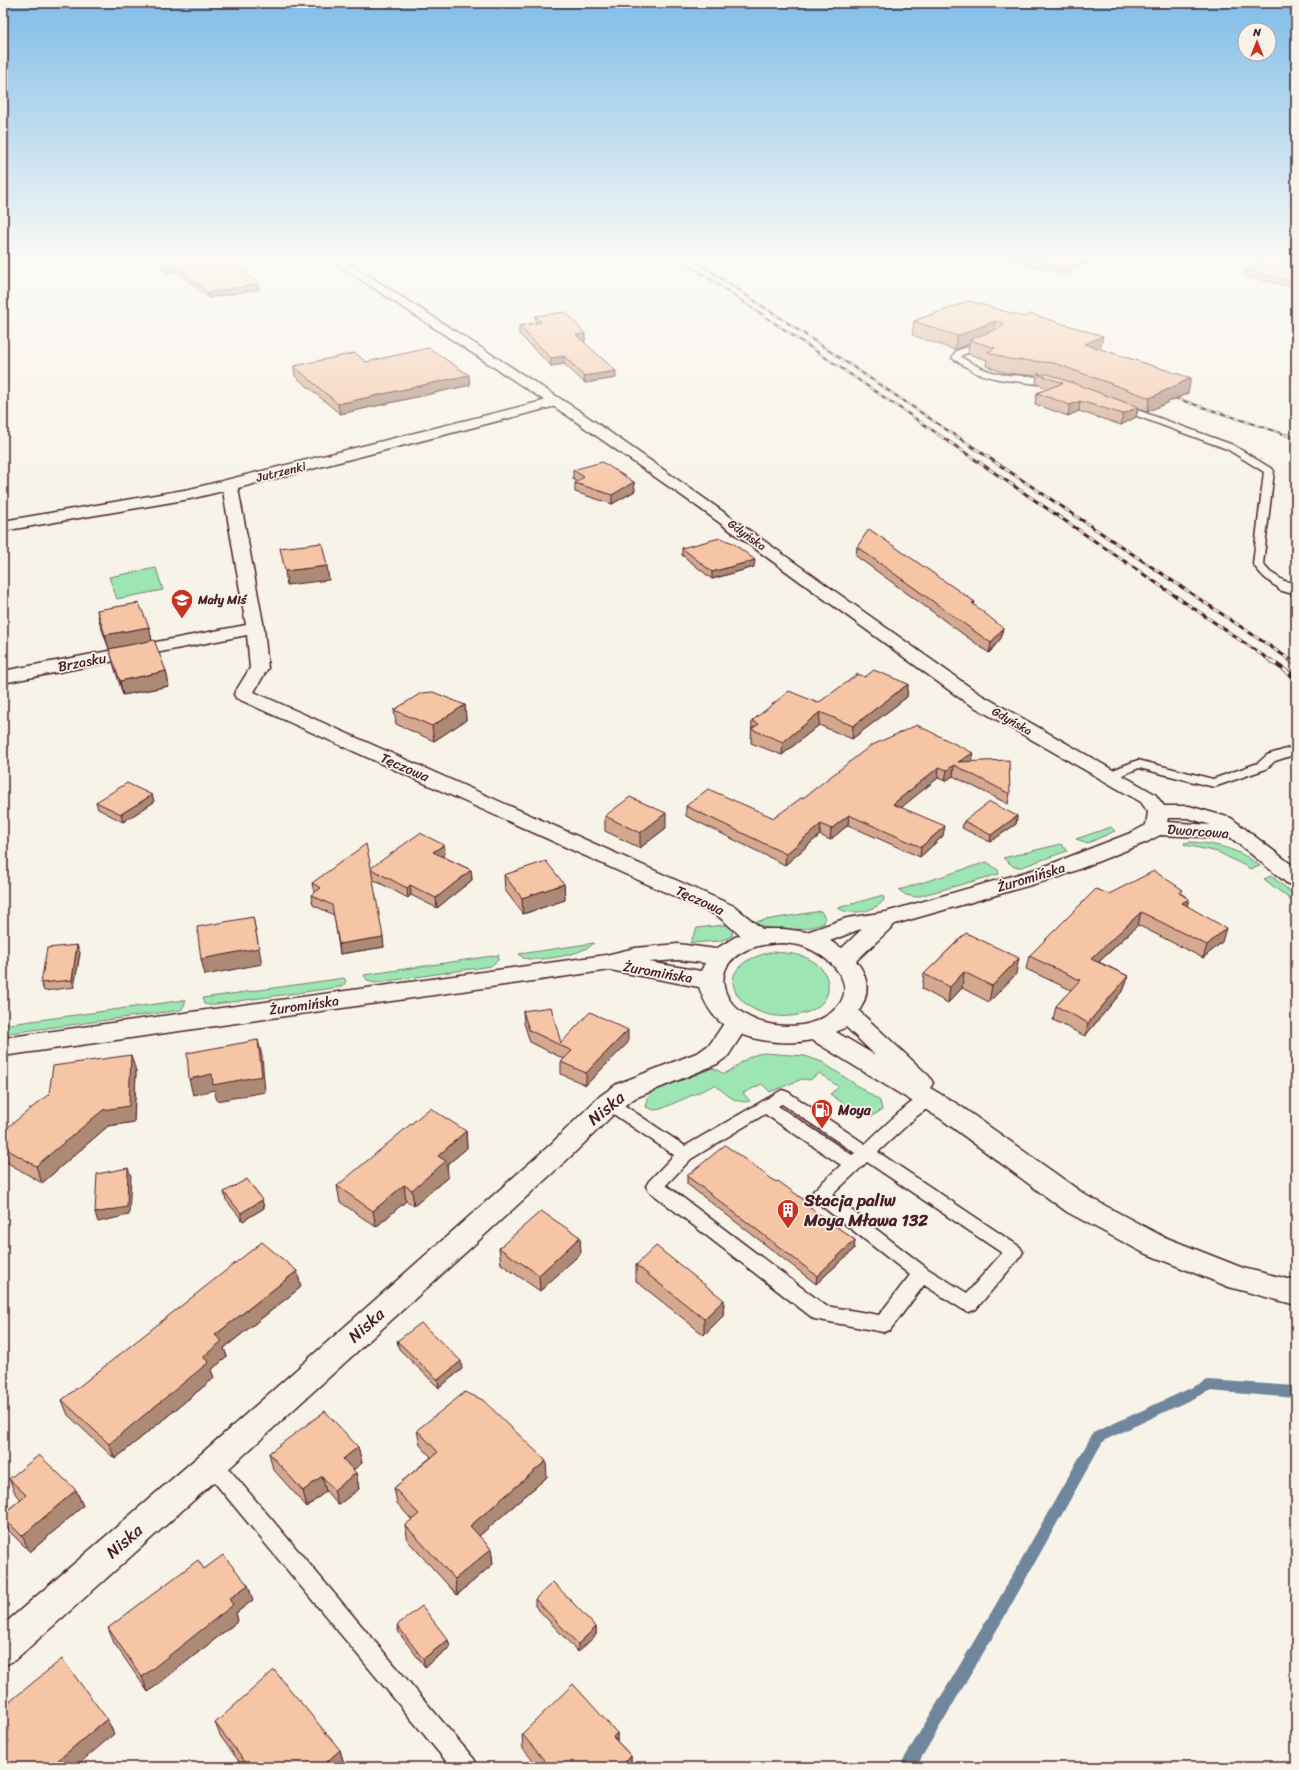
<svg xmlns="http://www.w3.org/2000/svg" width="1299" height="1770" viewBox="0 0 1299 1770" font-family="Sriracha,sans-serif">
	<rect width="100%" height="100%" fill="#f7f3e8"/>
	<filter id="ink" filterUnits="userSpaceOnUse"><feTurbulence type="fractalNoise" baseFrequency=".025" numOctaves="2"/><feDisplacementMap in="SourceGraphic" scale="8" xChannelSelector="R" yChannelSelector="G"/><feConvolveMatrix kernelMatrix="1 2 1 2 8 2 1 2 1" color-interpolation-filters="sRGB"/></filter>
	<g filter="url(#ink)">
		<g fill="#9de5b3" stroke="#74826f">
			<polygon points="156,568 163,590 117,599 109,577"/>
			<polygon points="1111,827 1115,831 1088,843 1076,839"/>
			<path d="M1189 842C1215 843 1239 849 1260 866L1251 869 1218 852 1185 845 1184 843Z"/>
			<polygon points="1061,844 1067,851 1022,867 1014,867 1003,858"/>
			<polygon points="987,862 998,870 999,874 916,897 906,895 899,890"/>
			<polygon points="1271,876 1296,896 1296,904 1264,879"/>
			<path d="M883 895 884 900C875 912 849 916 838 908Z"/>
			<path d="M821 911 825 918 824 923C805 931 770 934 753 922Z"/>
			<polygon points="733,924 732,936 720,941 690,943 697,928"/>
			<path d="M594 943C583 955 539 962 523 958L519 954Z"/>
			<path d="M773 952C788 953 805 954 817 964 835 980 831 1004 808 1012 748 1034 693 967 773 952Z"/>
			<polygon points="499,955 498,960 491,966 375,983 368,981 364,975"/>
			<polygon points="344,978 346,980 344,985 340,987 209,1005 204,1004 203,998"/>
			<polygon points="185,1000 185,1004 181,1010 3,1034 3,1025"/>
			<path d="M764 1053 805 1056 822 1062 880 1101 882 1110 872 1116 857 1113 830 1094 839 1087 819 1073 810 1080 802 1079 770 1092 762 1084 743 1093 750 1101C735 1105 726 1093 715 1085L661 1109 654 1110 646 1107 648 1098 653 1091 713 1068 724 1074C740 1066 745 1055 764 1053Z"/>
		</g>
		<g fill="none" stroke-linecap="round" stroke-linejoin="round">
			<polygon fill="#6f869c" fill-rule="evenodd" points="1208,1380 1296,1386 1296,1398 1209,1391 1103,1441 1005,1616 916,1767 899,1767 995,1606 1093,1433"/>
			<g stroke="#4a1f2b" stroke-width="3">
				<g id="lane">
					<path d="M986 341 990 343 989 345 962 355 961 357C974 365 986 371 1000 374 1014 377 1049 374 1058 383L1054 386 998 379 976 373 952 358 956 351Z"/>
					<path d="M1121 404 1233 445 1272 469 1274 471 1263 564 1270 572 1289 584 1290 586 1289 588C1276 592 1260 574 1253 564L1264 472 1227 449 1118 409V405Z"/>
					<polygon points="1296,746 1296,754 1275,761 1266,769 1214,787 1139,768 1110,780 1104,776 1105,773 1138,760 1213,779 1258,763 1267,755"/>
					<path d="M782 1090 788 1092 865 1144C876 1134 917 1093 929 1093 929 1093 934 1095 935 1095L937 1099 935 1103 917 1116 878 1152 1020 1247 1023 1252 1020 1257 976 1309 969 1312 962 1309 924 1285 890 1330 883 1332 814 1319 649 1191 646 1186 649 1181 674 1155 603 1107 601 1103 603 1099 609 1097 615 1099 685 1146ZM782 1104 855 1153 852 1155 778 1106ZM765 1114 841 1165 814 1190 811 1195 814 1200 910 1275 879 1315 826 1306 666 1185 691 1159ZM867 1162 1002 1253 967 1293 928 1269 832 1195Z"/>
					<polygon points="212,1455 219,1457 474,1759 478,1767 451,1767 205,1471 202,1464 205,1457"/>
				</g>
			</g>
			<g stroke="#4a1f2b" stroke-width="3">
				<g id="street">
					<polygon points="1251,258 1271,258 1296,265 1296,271 1252,260"/>
					<path d="M555 398 560 399 562 402 560 405 238 488 264 628 268 668 254 692 734 906 766 932 769 937 766 942C747 947 732 927 718 916L236 698 234 694 250 668 247 635 3 683V671L246 625 223 491 190 499 3 531V521L190 489Z"/>
					<polygon points="1285,581 1296,584 1296,595 1279,590 1277,586 1279,582"/>
					<polygon points="738,1014 747,1016 750,1022 728,1056 717,1064 635,1098 618,1110 569,1158 223,1474 15,1660 3,1666 3,1625 201,1454 551,1144 600,1096 617,1084 699,1052 710,1044 729,1016"/>
				</g>
			</g>
			<g stroke="#4a1f2b" stroke-width="3">
				<path id="secondary" d="M328 258H341L578 410 708 501 978 693 1155 794 1164 806H1189L1231 818 1296 868V886L1288 884 1230 837 1225 838 1160 835 1147 842 1059 877 895 924 856 961C869 977 870 994 859 1011L929 1076 933 1083 930 1088 959 1105 1087 1196 1162 1236 1243 1268 1296 1281V1305L1229 1287 1142 1252 1067 1212 941 1119 812 1040C784 1046 741 1041 719 1021 709 1012 703 999 699 987L610 970 3 1056V1038L606 955 635 948 678 944 716 949 735 937 763 929H784L807 932 847 918 886 912 1043 867 1133 832 1146 825 1148 812 1141 802 964 701 698 507 568 416ZM1168 818H1188L1211 825 1167 822ZM862 929 842 948 830 941 858 930ZM784 943C790 944 796 944 802 946 829 955 863 986 832 1012 823 1019 813 1023 802 1025 715 1036 688 944 784 943ZM678 960 705 963 701 971 649 962ZM846 1027 875 1055 836 1032Z"/>
			</g>
			<use href="#lane" fill="#f7f3e8" fill-rule="evenodd"/>
			<use href="#street" fill="#f7f3e8" fill-rule="evenodd"/>
			<use href="#secondary" fill="#f7f3e8" fill-rule="evenodd"/>
			<g stroke="#4a1f2b" stroke-width="2.5">
				<g id="rail-far2">
					<polyline points="679,258 941,436"/>
					<polyline points="691,258 956,436"/>
					<polyline points="1169,396 1290,436"/>
				</g>
			</g>
			<g stroke="#4a1f2b" stroke-width="3">
				<g id="rail-far1">
					<polyline points="939,435 1271,661"/>
					<polyline points="955,435 1292,661"/>
					<polyline points="1287,435 1296,438"/>
				</g>
			</g>
			<g stroke="#4a1f2b" stroke-width="4.5">
				<g id="rail">
					<polyline points="1270,660 1296,678"/>
					<polyline points="1290,660 1296,664"/>
				</g>
			</g>
			<use href="#rail-far2" stroke="#f7f3e8" stroke-width="1.5" stroke-dasharray="5" stroke-linecap="butt"/>
			<use href="#rail-far1" stroke="#f7f3e8" stroke-width="2" stroke-dasharray="6" stroke-linecap="butt"/>
			<use href="#rail" stroke="#f7f3e8" stroke-width="3" stroke-dasharray="8" stroke-linecap="butt"/>
		</g>
		<g fill="#d4a98f" stroke="#4a1f2b">
			<polygon points="159,258 230,258 259,289 209,298 176,271 165,273"/>
			<polygon points="1004,258 1100,258 1064,274"/>
			<polygon points="1101,258 1115,258 1109,261"/>
			<polygon points="1278,258 1296,258 1296,264"/>
			<polygon points="1296,266 1296,288 1244,276 1245,270"/>
			<polygon points="970,301 1101,349 1188,393 1147,412 1138,409 1136,417 1121,425 1079,411 1068,416 1035,404 1037,393 1049,389 1036,384 1037,376 1006,373 986,366 987,360 968,354 969,344 955,350 912,335 914,321"/>
			<polygon points="535,316 585,334 585,341 583,341 616,378 585,383 564,364 551,366 519,334 519,326 536,323"/>
			<polygon points="366,362 470,385 340,414 295,376 294,366"/>
			<polygon points="573,470 634,482 635,491 612,504 575,492 575,483 577,482 573,479"/>
			<polygon points="857,547 975,602 974,605 1001,638 989,653 856,556"/>
			<polygon points="682,548 754,567 712,579 682,555"/>
			<polygon points="97,610 149,627 152,641 166,671 169,686 123,695 113,663 110,649 109,649 100,624"/>
			<polygon points="865,677 908,684 907,697 852,739 819,725 782,755 751,743 752,721 818,703"/>
			<polygon points="465,705 466,720 434,741 396,724 394,710"/>
			<polygon points="917,725 971,762 1010,794 1008,804 953,776 945,781 938,778 901,807 943,836 920,857 848,825 830,840 820,835 785,865 686,816 686,806 774,818"/>
			<polygon points="152,795 154,802 123,822 98,809 96,802"/>
			<polygon points="605,816 666,828 640,848 605,831"/>
			<polygon points="1017,816 1016,824 990,842 962,828 964,821"/>
			<polygon points="444,845 445,854 442,856 471,870 472,880 437,908 411,895 408,898 372,879 384,947 340,954 334,915 313,905 311,895 314,893 312,883 371,868"/>
			<polygon points="504,875 564,884 565,900 523,914 505,890"/>
			<polygon points="1109,894 1182,894 1189,899 1187,906 1222,942 1203,958 1138,925 1099,962 1128,976 1124,989 1085,1036 1053,1020 1056,1006 1071,990 1026,969 1029,956"/>
			<polygon points="966,933 1016,974 989,1002 962,988 948,1003 922,989 924,974"/>
			<polygon points="80,953 74,987 44,991 41,983"/>
			<polygon points="523,1011 561,1043 628,1043 586,1085 561,1074 561,1062 564,1059 530,1042 524,1023"/>
			<polygon points="136,1071 134,1122 108,1126 42,1183 3,1160 3,1131"/>
			<polygon points="466,1131 467,1148 447,1165 448,1177 414,1206 406,1201 376,1227 340,1202 337,1186"/>
			<polygon points="687,1176 776,1182 807,1202 806,1205 855,1240 854,1249 816,1284 687,1184"/>
			<polygon points="224,1192 262,1200 264,1208 243,1221 226,1200"/>
			<polygon points="499,1248 581,1253 540,1291 501,1264"/>
			<polygon points="636,1265 724,1300 723,1316 704,1335 636,1281"/>
			<polygon points="297,1271 301,1287 224,1348 227,1357 211,1370 214,1378 115,1459 68,1415 62,1400"/>
			<polygon points="397,1341 462,1369 439,1388 399,1349"/>
			<polygon points="417,1430 547,1477 479,1536 491,1549 493,1564 457,1595 408,1541 405,1525 412,1520 397,1503 394,1488 431,1457 420,1445"/>
			<polygon points="358,1447 362,1463 353,1470 356,1473 359,1489 338,1505 326,1491 307,1507 273,1469 269,1453"/>
			<polygon points="9,1479 76,1490 83,1506 30,1552 9,1531 3,1519 3,1514 21,1499 16,1495"/>
			<polygon points="204,1569 253,1600 236,1613 238,1621 148,1692 114,1643 108,1628"/>
			<polygon points="535,1599 596,1627 596,1635 578,1652 535,1606"/>
			<polygon points="397,1625 448,1640 450,1647 425,1667 399,1633"/>
			<polygon points="215,1723 340,1750 344,1764 341,1767 243,1767 221,1737"/>
			<polygon points="617,1733 617,1741 631,1756 631,1767 539,1767 523,1749 522,1734"/>
		</g>
		<g fill="#ac8a74" stroke="#4a1f2b">
			<polygon points="1089,258 1100,258 1064,274 1065,269"/>
			<polygon points="1109,258 1115,258 1109,261"/>
			<polygon points="175,266 176,271 165,273 164,267"/>
			<polygon points="258,284 259,289 209,298 208,293"/>
			<polygon points="995,321 993,335 970,340 969,344 955,350 957,336"/>
			<polygon points="585,334 585,341 576,342 576,335"/>
			<polygon points="1103,336 1100,350 1085,344"/>
			<polygon points="564,356 564,364 551,366 551,358"/>
			<polygon points="616,371 616,378 585,383 584,376"/>
			<polygon points="469,375 470,385 340,414 338,404"/>
			<polygon points="1191,378 1188,393 1147,412 1150,398"/>
			<polygon points="1080,401 1079,411 1068,416 1070,405"/>
			<polygon points="1138,407 1136,417 1121,425 1123,414"/>
			<polygon points="634,482 635,491 612,504 612,495"/>
			<polygon points="755,560 754,567 712,579 712,572"/>
			<polygon points="327,566 329,580 287,585 285,571"/>
			<polygon points="149,627 152,641 109,649 105,635"/>
			<polygon points="1003,628 1001,638 989,653 991,643"/>
			<polygon points="166,671 169,686 123,695 120,681"/>
			<polygon points="908,684 907,697 852,739 853,726"/>
			<polygon points="465,705 466,720 434,741 432,726"/>
			<polygon points="820,712 819,725 782,755 783,742"/>
			<polygon points="973,753 971,763 958,762"/>
			<polygon points="954,765 953,776 945,781 947,770"/>
			<polygon points="939,767 938,778 892,815 893,804"/>
			<polygon points="152,795 154,802 123,822 121,814"/>
			<polygon points="666,813 666,828 640,848 640,833"/>
			<polygon points="849,815 848,825 830,840 831,829"/>
			<polygon points="1017,816 1016,824 990,842 991,835"/>
			<polygon points="821,824 820,835 785,865 786,854"/>
			<polygon points="945,826 943,836 920,857 921,847"/>
			<polygon points="444,845 445,854 434,862 433,852"/>
			<polygon points="471,870 472,880 437,908 436,898"/>
			<polygon points="564,884 565,900 523,914 522,898"/>
			<polygon points="410,885 411,895 408,898 407,888"/>
			<polygon points="1189,899 1185,912 1182,903"/>
			<polygon points="1141,912 1138,925 1088,972 1091,959"/>
			<polygon points="253,917 262,964 205,975 201,959"/>
			<polygon points="1226,928 1222,942 1203,958 1207,945"/>
			<polygon points="383,937 384,947 340,954 339,944"/>
			<polygon points="77,945 80,953 74,987 72,980"/>
			<polygon points="1019,958 1016,974 989,1002 992,986"/>
			<polygon points="964,972 962,988 948,1003 950,987"/>
			<polygon points="1128,976 1124,989 1085,1036 1088,1023"/>
			<polygon points="628,1030 628,1043 586,1085 586,1073"/>
			<polygon points="258,1040 262,1056 265,1092 217,1101 214,1090 193,1095 189,1079"/>
			<polygon points="131,1055 136,1071 134,1122 108,1126 42,1183 36,1166"/>
			<polygon points="466,1131 467,1148 447,1165 448,1177 414,1206 412,1190 438,1156"/>
			<polygon points="128,1168 131,1176 129,1215 98,1222 95,1213"/>
			<polygon points="404,1185 406,1201 376,1227 373,1211"/>
			<polygon points="262,1200 264,1208 243,1221 241,1213"/>
			<polygon points="580,1237 581,1253 540,1291 539,1275"/>
			<polygon points="855,1240 854,1249 816,1284 817,1276"/>
			<polygon points="297,1271 301,1287 224,1348 227,1357 211,1370 214,1378 115,1459 109,1444 203,1357 215,1335"/>
			<polygon points="724,1300 723,1316 704,1335 704,1319"/>
			<polygon points="461,1361 462,1369 439,1388 438,1380"/>
			<polygon points="358,1447 362,1463 347,1475 343,1459"/>
			<polygon points="546,1461 547,1477 472,1542 470,1526"/>
			<polygon points="356,1473 359,1489 338,1505 334,1490"/>
			<polygon points="322,1476 326,1491 307,1507 303,1491"/>
			<polygon points="76,1490 83,1506 30,1552 22,1536"/>
			<polygon points="491,1549 493,1564 457,1595 455,1579"/>
			<polygon points="248,1585 253,1600 236,1613 238,1621 148,1692 142,1677 229,1599"/>
			<polygon points="596,1627 596,1635 578,1652 578,1644"/>
			<polygon points="448,1640 450,1647 425,1667 423,1659"/>
			<polygon points="107,1719 114,1734 75,1767 50,1767"/>
			<polygon points="617,1733 617,1748 613,1737"/>
			<polygon points="340,1750 344,1764 341,1767 321,1767"/>
			<polygon points="631,1756 631,1767 620,1767"/>
		</g>
		<g fill="#f6c5a6" stroke="#4a1f2b">
			<polygon points="160,258 230,258 258,284 208,293 175,266 164,267"/>
			<polygon points="1025,258 1089,258 1065,269"/>
			<polygon points="1266,259 1296,266 1296,282 1245,270"/>
			<polygon points="970,301 1024,317 1031,314 1103,336 1085,344 1191,378 1150,398 1054,363 1008,359 988,352 995,348 970,340 1004,326 1003,323 995,321 957,336 914,321"/>
			<polygon points="566,312 585,334 576,335 616,371 584,376 564,356 551,358 519,326 541,322 535,316"/>
			<polygon points="429,348 469,375 338,404 294,366 355,353 366,362"/>
			<polygon points="1037,374 1048,374 1138,407 1123,414 1080,401 1070,405 1037,393 1063,383"/>
			<polygon points="602,462 634,482 612,495 575,483 584,477 573,470"/>
			<polygon points="869,529 975,602 972,603 1003,628 991,643 857,547"/>
			<polygon points="720,538 733,543 755,560 712,572 682,548"/>
			<polygon points="322,543 327,566 285,571 280,548"/>
			<polygon points="139,603 149,627 105,635 97,610"/>
			<polygon points="154,640 166,671 120,681 109,649"/>
			<polygon points="874,670 908,684 853,726 820,712 783,742 751,729 759,724 752,721 789,691 818,703 858,674 865,677"/>
			<polygon points="433,692 465,705 432,726 394,710 421,693"/>
			<polygon points="917,725 973,753 958,762 1009,760 1010,794 954,765 947,770 939,767 893,804 945,826 921,847 849,815 831,829 821,824 786,854 686,806 708,789 774,818 801,798 803,798 870,746"/>
			<polygon points="127,783 152,795 121,814 96,802"/>
			<polygon points="630,797 666,813 640,833 605,816"/>
			<polygon points="990,802 1017,816 991,835 964,821"/>
			<polygon points="420,833 444,845 433,852 471,870 436,898 410,885 407,888 371,869 383,937 339,944 332,905 311,895 321,888 312,883 366,844 371,868"/>
			<polygon points="546,861 564,884 522,898 504,875"/>
			<polygon points="1154,871 1183,890 1179,893 1189,899 1182,903 1226,928 1207,945 1141,912 1091,959 1128,976 1088,1023 1056,1006 1080,980 1029,956 1096,889 1109,894"/>
			<polygon points="253,917 259,948 201,959 197,927"/>
			<polygon points="966,933 1019,958 992,986 964,972 950,987 924,974"/>
			<polygon points="77,945 72,980 41,983 47,948"/>
			<polygon points="551,1007 561,1043 590,1012 628,1030 586,1073 561,1062 572,1051 529,1030 523,1011"/>
			<polygon points="258,1040 262,1076 213,1085 212,1074 189,1079 187,1053"/>
			<polygon points="131,1055 129,1106 103,1110 36,1166 3,1147 3,1131 49,1094 53,1066"/>
			<polygon points="430,1108 466,1131 438,1156 446,1161 412,1190 404,1185 373,1211 337,1186"/>
			<polygon points="725,1145 776,1182 778,1181 807,1202 805,1204 855,1240 817,1276 687,1176"/>
			<polygon points="128,1168 127,1207 95,1213 97,1174"/>
			<polygon points="247,1179 262,1200 241,1213 224,1192"/>
			<polygon points="541,1211 580,1237 539,1275 499,1248"/>
			<polygon points="262,1242 297,1271 215,1335 222,1341 203,1357 209,1362 109,1444 62,1400"/>
			<polygon points="656,1246 724,1300 704,1319 636,1265"/>
			<polygon points="421,1323 461,1361 438,1380 397,1341"/>
			<polygon points="465,1392 483,1400 546,1461 470,1526 491,1549 455,1579 405,1525 419,1514 394,1488 438,1452 417,1430"/>
			<polygon points="325,1411 358,1447 343,1459 356,1473 334,1490 322,1476 303,1491 269,1453"/>
			<polygon points="39,1455 76,1490 22,1536 3,1517 3,1514 26,1495 9,1479"/>
			<polygon points="223,1555 248,1585 229,1599 233,1605 142,1677 108,1628 198,1560 204,1569"/>
			<polygon points="553,1582 596,1627 578,1644 535,1599"/>
			<polygon points="422,1606 448,1640 423,1659 397,1625"/>
			<polygon points="62,1659 107,1719 50,1767 3,1767 3,1707"/>
			<polygon points="274,1670 340,1750 321,1767 249,1767 215,1723"/>
			<polygon points="573,1684 617,1733 613,1737 631,1756 620,1767 550,1767 522,1734"/>
		</g>
	</g>
	<linearGradient id="sky" x2="0" y2="1"><stop stop-color="#81bde8"/><stop offset="0.51" stop-color="#fbfaf5"/><stop offset="1" stop-color="#fbfaf5" stop-opacity="0"/></linearGradient>
	<rect width="1299" height="506" fill="url(#sky)"/>
	<defs>
		<g id="school-pin" transform="scale(1.15)"><path d="M0 17L-7.5 6A9.5 9.5 0 1 1 7.5 6Z" fill="#c8321e" stroke="#f7f3e8"/><path d="M0-5L7-2L0 1L-7-2ZM-4 1L0 2.5L4 1V4Q0 6-4 4Z" fill="#fff"/></g>
		<g id="fuel-pin" transform="scale(1.15)"><path d="M0 17L-7.5 6A9.5 9.5 0 1 1 7.5 6Z" fill="#c8321e" stroke="#f7f3e8"/><path d="M-5.5-6h7V0h2V4h1.3V-2.5L3-4.5l.8-.8L6-3V5H2.5V1h-1V6h-7ZM-4.2-4.7v3.2H.2V-4.7Z" fill="#fff"/></g>
		<g id="building-pin" transform="scale(1.15)"><path d="M0 17L-7.5 6A9.5 9.5 0 1 1 7.5 6Z" fill="#c8321e" stroke="#f7f3e8"/><path d="M-4-6H4V6H1V3H-1V6H-4ZM-2.5-4.3h1.7v1.8h-1.7ZM.8-4.3h1.7v1.8H.8ZM-2.5-1h1.7V.8h-1.7ZM.8-1h1.7V.8H.8Z" fill="#fff"/></g>
	</defs>
	<g fill-rule="evenodd">
		<use href="#school-pin" x="182" y="600"/>
		<use href="#fuel-pin" x="822" y="1110"/>
		<use href="#building-pin" x="788" y="1210"/>
	</g>
	<g text-anchor="middle" stroke-width="3.5" stroke-linejoin="round" paint-order="stroke">
		<g font-size="12" fill="#4a1f2b" stroke="#f7f3e8">
			<text transform="translate(281 472) rotate(-14)" y="4">Jutrzenki</text>
			<text transform="translate(747 535) rotate(36)" y="4">Gdyńska</text>
			<text transform="translate(1012 721) rotate(30)" y="4">Gdyńska</text>
		</g>
		<g font-size="12" font-weight="bold" fill="#4a1f2b" stroke="#f7f3e8" text-anchor="start">
			<text x="198" y="604">Mały Miś</text>
		</g>
		<g font-size="14" fill="#4a1f2b" stroke="#f7f3e8">
			<text transform="translate(82 662) rotate(-11)" y="5">Brzasku</text>
			<text transform="translate(405 767) rotate(24)" y="5">Tęczowa</text>
			<text transform="translate(1198 831) rotate(4)" y="5">Dworcowa</text>
			<text transform="translate(1031 877) rotate(-17)" y="5">Żuromińska</text>
			<text transform="translate(700 900) rotate(25)" y="5">Tęczowa</text>
			<text transform="translate(658 972) rotate(10)" y="5">Żuromińska</text>
			<text transform="translate(304 1005) rotate(-8)" y="5">Żuromińska</text>
		</g>
		<g font-size="14" font-weight="bold" fill="#4a1f2b" stroke="#f7f3e8" text-anchor="start">
			<text x="838" y="1115">Moya</text>
		</g>
		<g font-size="17" fill="#4a1f2b" stroke="#f7f3e8">
			<text transform="translate(606 1108) rotate(-40)" y="6">Niska</text>
			<text transform="translate(366 1325) rotate(-42)" y="6">Niska</text>
			<text transform="translate(124 1541) rotate(-41)" y="6">Niska</text>
		</g>
		<g font-size="17" font-weight="bold" fill="#4a1f2b" stroke="#f7f3e8" text-anchor="start">
			<text x="804" y="1206">Stacja paliw<tspan x="804" dy="20">Moya Mława 132</tspan></text>
		</g>
	</g>
	<rect width="1299" height="1770" fill="none" stroke="#f7f3e8" stroke-width="16"/>
	<rect x="8" y="8" width="1283" height="1754" fill="none" stroke="#4a1f2b" stroke-width="1.5" filter="url(#ink)"/>
	<g transform="translate(1257 42)"><circle r="19" fill="#f7f3e8" stroke="#b29e9c"/>
	<path d="M0-3L7 15L0 10L-7 15Z" fill="#c8321e"/>
	<text y="-6" font-size="11" font-weight="bold" text-anchor="middle" fill="#4a1f2b">N</text>
	</g>
</svg>
